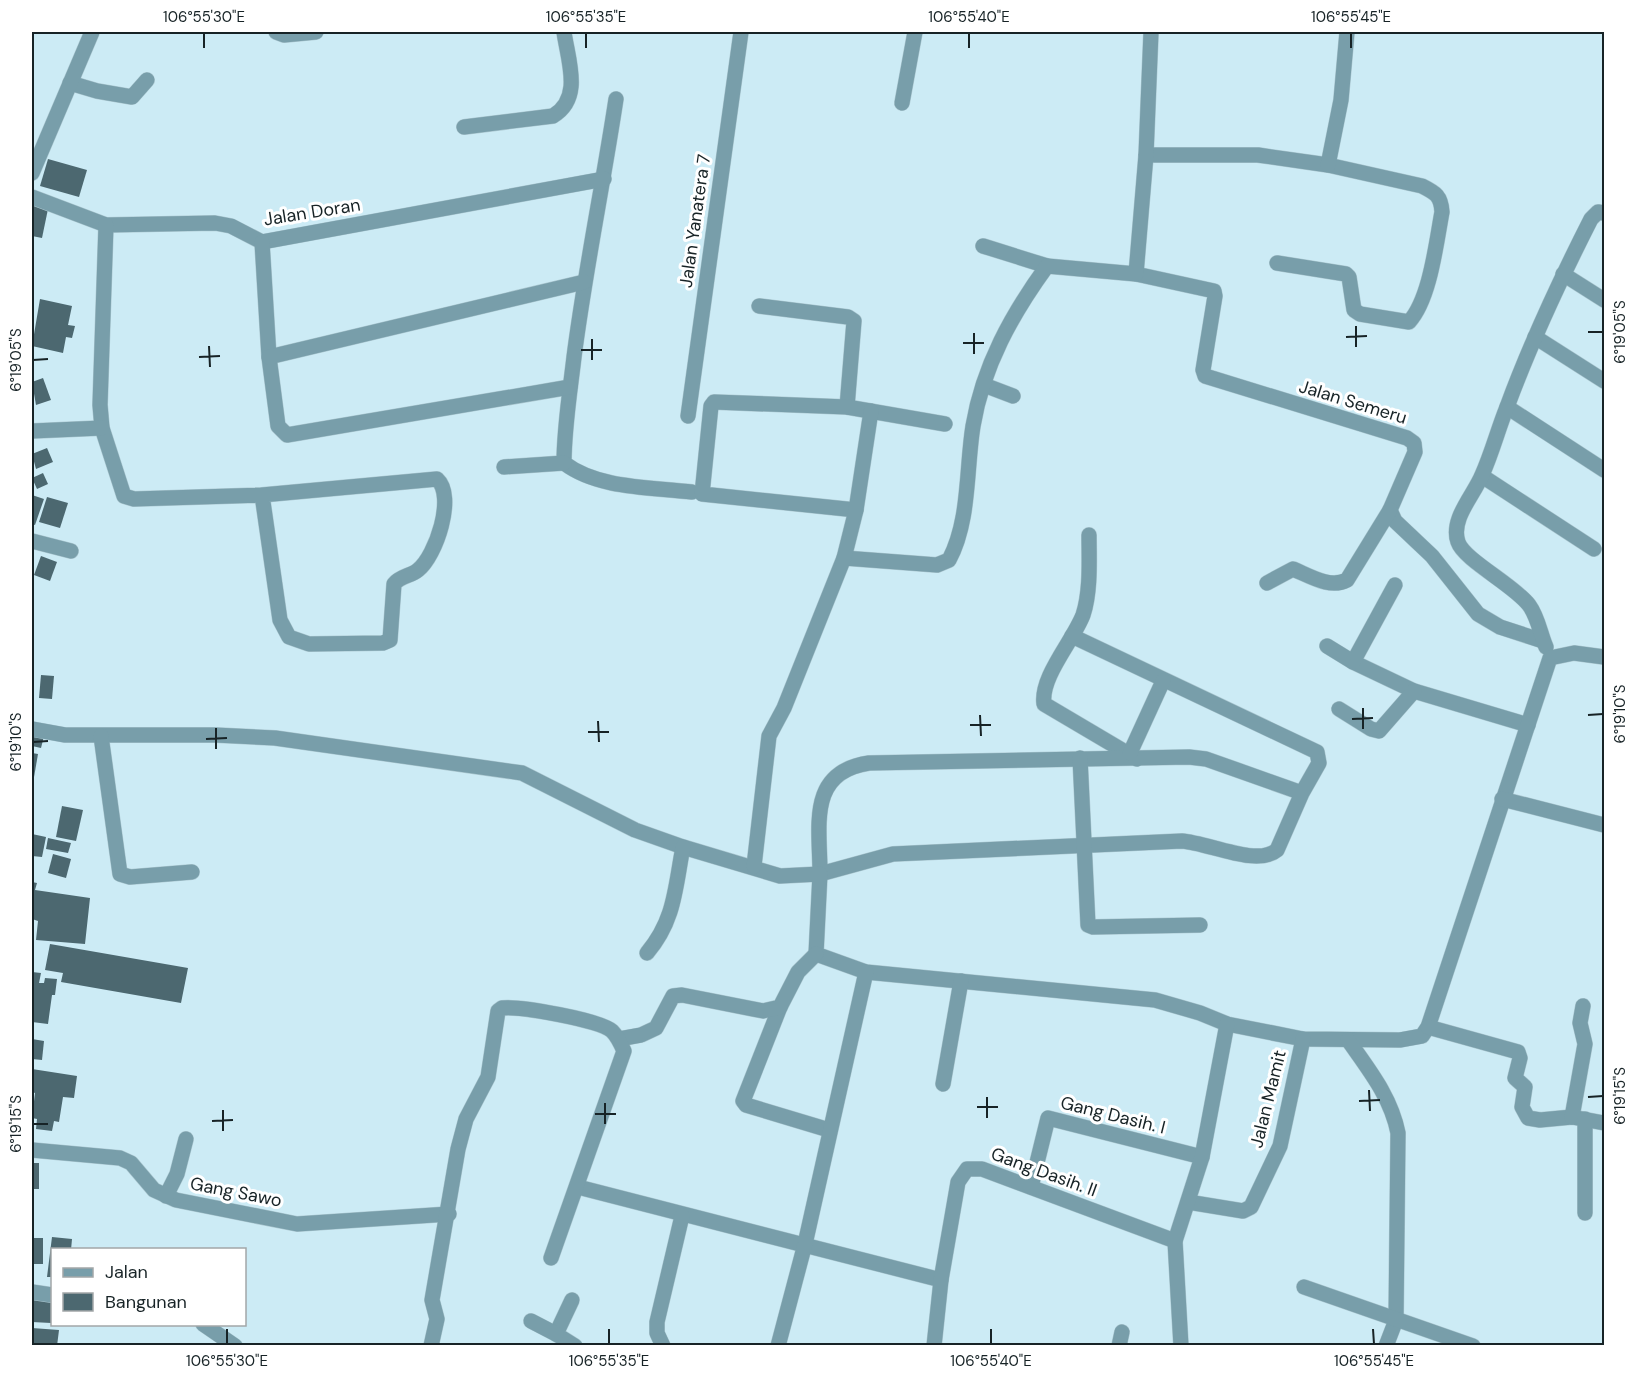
<svg xmlns="http://www.w3.org/2000/svg" width="1636" height="1377" viewBox="0 0 1636 1377" font-family="'DM Sans',sans-serif">
	<rect width="100%" height="100%" fill="#ccebf5"/>
	<g fill="#4c6870">
		<polygon points="48,159 87,170 79,197 40,186"/>
		<polygon points="32,205 48,209 42,238 32,236"/>
		<polygon points="40,299 72,306 68,325 75,326 72,338 66,337 63,353 32,346"/>
		<polygon points="43,378 51,400 36,405 32,382"/>
		<polygon points="47,448 53,462 36,469 32,454"/>
		<polygon points="43,473 48,484 37,489 32,478"/>
		<polygon points="32,495 44,499 35,525 32,524"/>
		<polygon points="47,497 68,503 60,528 39,522"/>
		<polygon points="41,556 57,562 50,581 34,575"/>
		<polygon points="41,675 54,676 52,699 39,698"/>
		<polygon points="32,729 45,732 41,748 32,746"/>
		<polygon points="32,753 38,754 33,783 32,783"/>
		<polygon points="62,806 83,810 76,841 56,837"/>
		<polygon points="32,834 46,837 42,857 32,856"/>
		<polygon points="48,838 71,843 68,853 46,849"/>
		<polygon points="53,854 71,859 66,878 48,873"/>
		<polygon points="32,882 37,883 35,890 90,898 85,944 36,940 38,921 32,919"/>
		<polygon points="50,944 188,968 181,1003 61,982 63,973 45,970"/>
		<polygon points="32,972 41,973 39,983 44,983 45,978 57,979 55,995 52,995 48,1024 32,1022"/>
		<polygon points="32,1039 44,1041 42,1060 32,1059"/>
		<polygon points="32,1069 77,1076 74,1098 63,1097 59,1122 54,1121 52,1131 36,1129 37,1119 32,1118 35,1093 32,1092"/>
		<rect x="32" y="1163" width="7" height="26"/>
		<polygon points="52,1237 72,1239 71,1250 52,1250 52,1277 47,1277"/>
		<rect x="32" y="1238" width="11" height="26"/>
		<polygon points="32,1298 52,1300 51,1323 32,1322"/>
		<polygon points="32,1328 59,1330 57,1346 32,1346"/>
	</g>
	<g fill="none" stroke-linecap="round" stroke-linejoin="round">
		<g stroke="#abc7d0" stroke-width="16">
			<g id="minor">
				<polyline points="276,32 284,35 316,32"/>
				<polyline points="70,83 97,91 132,97 147,80"/>
				<path d="M616 99C603 185 585 271 574 357 570 392 564 428 564 463 598 489 651 487 692 492"/>
				<polyline points="902,103 915,32"/>
				<path d="M464 127 553 116C583 98 568 61 564 32"/>
				<path d="M1146 155H1258L1328 165 1422 186C1436 193 1441 196 1442 212 1436 244 1430 299 1409 322L1360 314 1354 310 1349 277 1346 274 1277 263"/>
				<polyline points="1328,165 1341,100 1347,32"/>
				<polyline points="32,173 92,32"/>
				<polyline points="32,197 106,225 215,223 231,226 262,242 604,179"/>
				<path d="M106 225 100 405 102 428 124 496 134 499 262 495 437 479C456 496 436 556 418 570 411 576 400 576 394 584L390 640 383 643 309 644 289 637 280 620 262 495"/>
				<polyline points="262,242 269,357 278,426 287,435 570,387"/>
				<polyline points="983,246 1047,266"/>
				<polyline points="1136,274 1214,291 1215,296 1203,370 1205,376 1407,438 1414,443 1415,452 1390,510 1395,521 1432,556 1478,614 1500,627 1543,641"/>
				<polyline points="1563,274 1604,300"/>
				<polyline points="759,306 848,317 854,321 847,407"/>
				<polyline points="1535,337 1604,381"/>
				<polyline points="269,357 584,282"/>
				<polyline points="984,385 1013,396"/>
				<polyline points="1507,407 1604,470"/>
				<polyline points="688,416 741,32"/>
				<polyline points="32,431 102,428"/>
				<polyline points="504,467 564,463"/>
				<polyline points="1482,476 1594,549"/>
				<polyline points="856,510 702,494 711,406 714,402 847,407 945,424"/>
				<path d="M1089 535C1089 559 1091 591 1083 615 1073 641 1040 677 1044 704L1137 759"/>
				<polyline points="32,541 71,551"/>
				<path d="M844 558 937 565 949 560C970 521 966 469 973 426 983 366 1012 314 1047 266L1136 274 1146 155 1151 32"/>
				<path d="M1267 583 1293 569C1310 576 1330 589 1347 580L1390 510"/>
				<path d="M1072 636 1317 752 1319 763 1302 793 1277 850C1257 867 1209 843 1182 841L893 854 820 874C820 826 807 772 869 763L1189 757 1206 759 1302 793"/>
				<polyline points="1327,646 1353,662 1414,691 1528,725"/>
				<path d="M1546 647C1540 633 1538 617 1529 605 1514 585 1464 560 1458 542 1450 519 1474 495 1482 475 1492 453 1498 429 1507 407 1531 342 1560 280 1591 219L1598 212 1604 213"/>
				<polyline points="1353,662 1395,585"/>
				<polyline points="1339,709 1371,729 1379,731 1414,691"/>
				<polyline points="32,729 65,735 215,735 275,738 522,773 635,830 683,847 780,876 820,874 816,954 866,972 1155,1000 1200,1013 1227,1024 1303,1039 1400,1040 1422,1036 1428,1027 1550,658 1574,653 1604,657"/>
				<polyline points="101,736 120,874 130,877 192,872"/>
				<polyline points="1130,753 1163,681"/>
				<polyline points="1080,758 1088,925 1093,927 1200,925"/>
				<polyline points="1502,799 1604,825"/>
				<polyline points="754,866 769,736 784,708 844,558 856,510 871,411"/>
				<path d="M647 953C675 920 675 888 683 847"/>
				<polyline points="780,1007 743,1101 746,1105 829,1130"/>
				<polyline points="1428,1027 1518,1052 1520,1058 1515,1078 1525,1087 1522,1107 1528,1118 1540,1120 1572,1117 1604,1123"/>
				<polyline points="619,1039 641,1035 656,1028 673,996 682,995 763,1011 780,1007 798,972 816,954"/>
				<path d="M1348 1040C1369 1070 1391 1097 1398 1133L1396 1320 1386 1346"/>
				<polyline points="943,1084 961,981"/>
				<polyline points="1572,1117 1585,1044 1580,1023 1583,1006"/>
				<polyline points="32,1150 120,1158 131,1163 154,1190 176,1200 297,1224 449,1214"/>
				<polyline points="578,1187 941,1280"/>
				<polyline points="1031,1187 1048,1118 1202,1157"/>
				<polyline points="166,1196 177,1174 186,1139"/>
				<polyline points="1188,1202 1243,1211 1251,1207 1280,1146 1303,1039"/>
				<polyline points="1585,1213 1585,1119"/>
				<polyline points="1304,1287 1473,1346"/>
				<polyline points="32,1292 52,1295"/>
				<polyline points="572,1300 556,1334 575,1346"/>
				<polyline points="531,1321 556,1334"/>
				<polyline points="203,1324 235,1346"/>
				<path d="M431 1346 437 1319 432 1300 458 1149 466 1119 488 1077 498 1011 502 1008C521 1006 599 1020 612 1031 618 1037 621 1044 624 1051L551 1258"/>
				<polyline points="663,1346 657,1333 657,1322 682,1216"/>
				<polyline points="778,1346 805,1244 866,972"/>
				<polyline points="934,1346 941,1280 958,1182 967,1169 982,1169 1175,1241"/>
				<polyline points="1119,1346 1122,1332"/>
				<polyline points="1181,1346 1175,1241 1202,1157 1227,1024"/>
			</g>
		</g>
		<use href="#minor" stroke="#789eaa" stroke-width="15"/>
	</g>
	<path fill="none" stroke="#172326" stroke-width="2" d="M204 33V48M586 33V48M969 33V48M1351 33V48M1356 326V347M1588 332H1603M974 333V354M1346 337 1367 336M592 339V360M963 343H984M209 346 210 367M581 350H602M199 357 220 356M33 360 48 359M1363 708V729M980 715 981 736M1588 715 1603 714M1352 719 1373 718M598 721 599 742M970 725H991M216 728V749M588 732H609M206 739 227 738M33 742 48 741M1369 1090 1370 1111M987 1097V1118M1588 1097 1603 1096M1359 1101 1380 1100M605 1103V1124M977 1107H998M223 1110V1131M595 1114H616M212 1121 233 1120M33 1124H48M227 1329V1344M609 1329V1344M991 1329V1344M1373 1329 1374 1344"/>
	<g text-anchor="middle" stroke-width="6" stroke-linejoin="round" paint-order="stroke">
		<g font-size="18" fill="#172326" stroke="#fff">
			<text transform="translate(312 212) rotate(-9)" y="6">Jalan Doran</text>
			<text transform="translate(695 221) rotate(-82)" y="6">Jalan Yanatera 7</text>
			<text transform="translate(1353 402) rotate(17)" y="6">Jalan Semeru</text>
			<text transform="translate(1268 1099) rotate(-76)" y="6">Jalan Mamit</text>
			<text transform="translate(1113 1115) rotate(14)" y="6">Gang Dasih. I</text>
			<text transform="translate(1044 1172) rotate(20)" y="6">Gang Dasih. II</text>
			<text transform="translate(236 1192) rotate(11)" y="6">Gang Sawo</text>
		</g>
	</g>
	<rect width="1636" height="1377" fill="none" stroke="#ffffff" stroke-width="66"/>
	<rect x="51" y="1248" width="195" height="78" fill="#ffffff" stroke="#a2a7a8" stroke-width="1.5"/>
	<rect x="63" y="1268" width="30" height="9" fill="#789eaa" stroke="#a2a7a8" stroke-width="1.5"/>
	<text x="105" y="1278" font-size="18" fill="#172326">Jalan</text>
	<rect x="63" y="1293" width="30" height="18" fill="#4c6870" stroke="#a2a7a8" stroke-width="1.5"/>
	<text x="105" y="1308" font-size="18" fill="#172326">Bangunan</text>
	<rect x="33" y="33" width="1570" height="1311" fill="none" stroke="#172326" stroke-width="2"/>
	<g font-size="15" text-anchor="middle" fill="#172326">
		<text x="204" y="22">106°55'30"E</text>
		<text x="586" y="22">106°55'35"E</text>
		<text x="969" y="22">106°55'40"E</text>
		<text x="1351" y="22">106°55'45"E</text>
		<text transform="translate(1620 332) rotate(-90)" y="5">6°19'05"S</text>
		<text transform="translate(16 360) rotate(-90)" y="5">6°19'05"S</text>
		<text transform="translate(1620 714) rotate(-90)" y="5">6°19'10"S</text>
		<text transform="translate(16 742) rotate(-90)" y="5">6°19'10"S</text>
		<text transform="translate(1620 1096) rotate(-90)" y="5">6°19'15"S</text>
		<text transform="translate(16 1124) rotate(-90)" y="5">6°19'15"S</text>
		<text x="227" y="1366">106°55'30"E</text>
		<text x="609" y="1366">106°55'35"E</text>
		<text x="991" y="1366">106°55'40"E</text>
		<text x="1374" y="1366">106°55'45"E</text>
	</g>
</svg>
